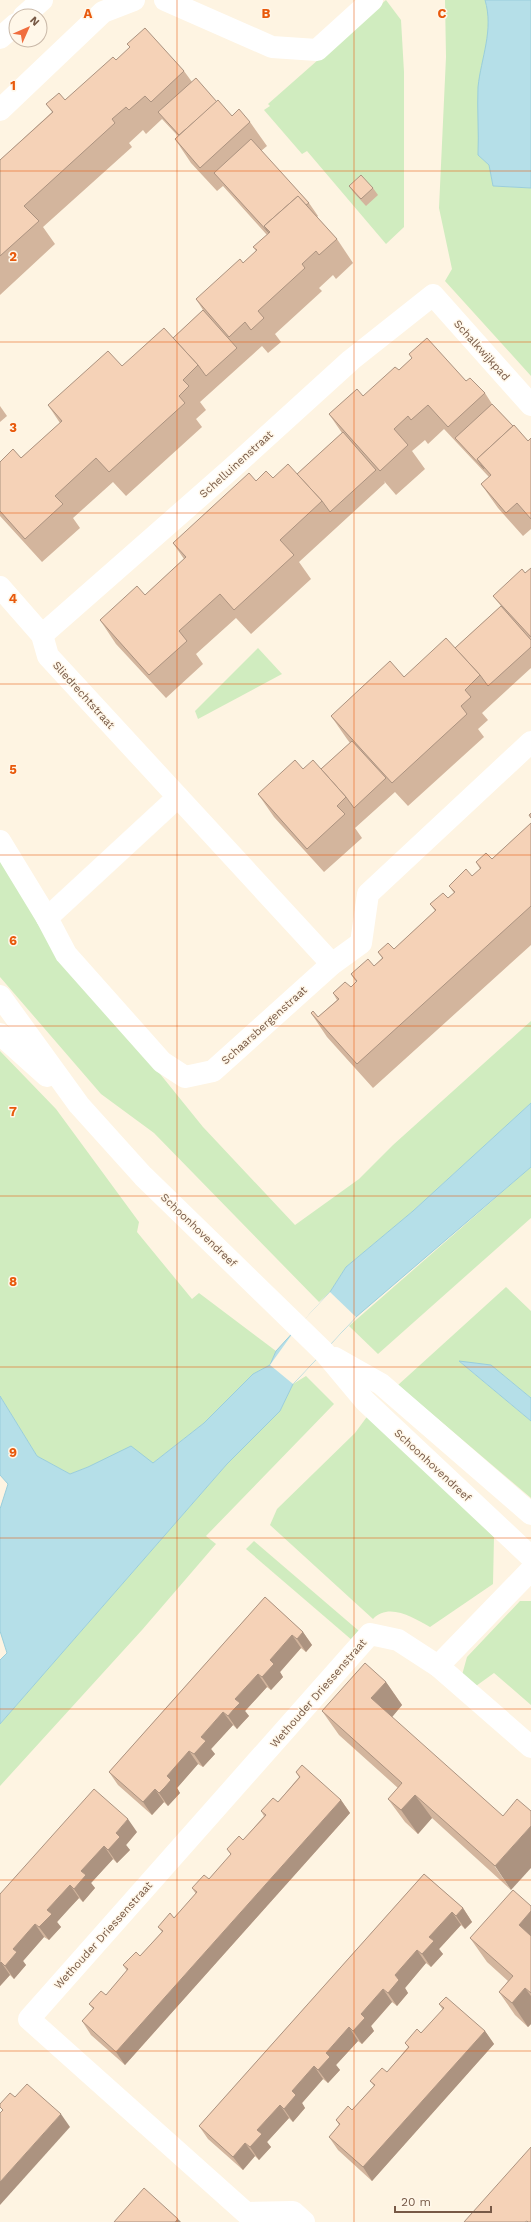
<svg xmlns="http://www.w3.org/2000/svg" width="531" height="2222" viewBox="0 0 531 2222" font-family="'Work Sans',sans-serif">
	<rect width="100%" height="100%" fill="#fef4e2"/>
	<g fill="#d0ecbf">
		<polygon points="386,0 401,20 404,72 404,227 386,244 307,151 302,154 264,110 270,106 268,104"/>
		<polygon points="445,0 485,0 489,13 478,155 489,165 493,186 531,188 531,376 445,281 452,269 439,208 446,57"/>
		<polygon points="258,648 282,674 198,719 195,711"/>
		<polygon points="0,861 131,1038 203,1127 295,1225 359,1179 393,1145 531,1021 531,1103 413,1211 346,1267 330,1292 319,1302 154,1133 101,1094 0,977"/>
		<polygon points="0,1051 56,1109 139,1222 137,1232 192,1299 199,1293 276,1351 270,1365 253,1374 204,1423 153,1463 88,1467 70,1474 37,1456 0,1396"/>
		<polygon points="531,1167 531,1218 378,1354 349,1326"/>
		<polygon points="506,1287 531,1311 531,1398 491,1365 460,1362 531,1421 531,1498 398,1385"/>
		<polygon points="306,1376 334,1404 206,1536 216,1544 142,1630 0,1786 0,1724 227,1464 280,1411 293,1384"/>
		<path d="M369 1414 494 1537 493 1584 430 1627C414 1618 389 1602 373 1619L270 1525 277 1509 355 1433Z"/>
		<polygon points="254,1541 359,1631 353,1641 246,1549"/>
		<polygon points="520,1601 531,1601 531,1705 494,1673 476,1686 462,1675 467,1657"/>
	</g>
	<g fill="#b5dfe8" stroke="#9acedb">
		<path d="M485 0H531V188L493 186 489 165 478 155C479 132 477 110 478 87 481 58 494 30 485 0Z"/>
		<polygon points="531,1103 531,1167 356,1317 293,1384 280,1411 227,1464 0,1724 0,1660 7,1653 0,1631 0,1509 8,1484 0,1475 0,1396 37,1456 70,1474 88,1467 131,1446 153,1463 204,1423 253,1374 270,1365 276,1351 330,1292 346,1267 413,1211"/>
		<polygon points="459,1361 491,1365 531,1398 531,1421"/>
	</g>
	<polygon fill="#fef4e2" points="330,1292 356,1317 293,1384 270,1365 298,1326"/>
	<g fill="none" stroke-linecap="round" stroke-linejoin="round">
		<g stroke="#fff" stroke-width="22">
			<polyline points="165,0 272,47 317,50 372,0"/>
			<polyline points="24,16 42,0"/>
			<polyline points="0,38 16,24"/>
			<polyline points="0,110 103,12 134,0"/>
			<polyline points="0,587 42,635 48,656 332,964"/>
			<polyline points="42,635 231,469 351,360 433,295 531,405"/>
			<polyline points="0,841 47,918 66,954 162,1062 185,1077 213,1071 332,964 361,943 368,894 531,742"/>
			<polyline points="47,918 178,797"/>
			<polyline points="438,1666 531,1570"/>
			<polyline points="304,2222 293,2212 246,2213 29,2019 370,1634 398,1640 438,1666 531,1747"/>
		</g>
		<g stroke="#fff" stroke-width="22">
			<polyline points="0,996 79,1105 143,1176 324,1352 365,1401 531,1557"/>
			<polyline points="0,1034 47,1076"/>
			<polyline points="335,1358 381,1384 531,1514"/>
		</g>
	</g>
	<g fill="#d3b59d">
		<polygon points="116,60 184,71 192,82 217,102 232,116 250,122 267,146 261,151 309,203 318,216 317,217 337,239 353,263 336,279 333,275 319,288 322,291 275,334 281,342 268,353 262,346 200,402 206,410 196,419 202,427 126,496 113,482 73,518 80,528 42,562 0,516 0,462 21,458 60,423 48,405 122,366 173,338 203,310 196,299 243,263 256,251 253,247 267,235 223,186 217,191 191,163 175,139 178,136 162,119 146,134 143,130 129,143 132,147 43,227 55,244 0,295 0,160 52,112 46,104 65,100"/>
		<polygon points="349,186 373,188 378,195 366,206 354,193"/>
		<polygon points="409,354 466,381 485,393 492,404 513,426 528,441 531,438 531,529 523,536 498,508 481,484 489,477 444,429 428,444 425,440 412,451 425,469 396,495 384,481 385,483 299,562 311,579 251,634 236,618 196,654 203,664 166,698 116,644 100,620 145,595 184,559 173,543 256,481 297,474 342,433 329,414 363,396 399,370 412,358"/>
		<polygon points="0,406 7,416 0,422"/>
		<polygon points="531,568 531,668 482,713 488,720 478,729 484,737 408,806 395,792 355,828 362,838 324,872 274,817 258,794 303,769 321,769 350,743 347,739 331,716 404,677 455,648 501,606 493,596 525,573"/>
		<polygon points="531,823 531,945 373,1088 327,1037 311,1013 318,1017 337,1000 333,993 351,987 356,982 351,974 374,966 382,958 378,952 394,949 435,911 430,904 448,898 454,893 449,886 472,876 480,869 476,862 492,859"/>
		<polygon points="265,1597 303,1632 312,1645 306,1652 301,1648 280,1672 283,1677 271,1690 267,1687 245,1711 249,1716 243,1722 237,1729 233,1725 211,1749 215,1754 203,1767 198,1764 177,1788 180,1793 168,1806 164,1802 152,1815 118,1785 109,1772"/>
		<polygon points="386,1682 402,1705 392,1717 511,1890 432,1818 418,1834 405,1822 388,1799 398,1788 339,1735 322,1711"/>
		<polygon points="296,1772 341,1800 350,1813 125,2065 91,2035 82,2021 93,2009 89,2004 106,1995 127,1971 123,1965 140,1956 162,1932 158,1927 174,1918 196,1894 192,1888 209,1879 231,1855 227,1849 243,1840 264,1816 261,1811 278,1802 299,1777"/>
		<polygon points="137,1832 126,1845 130,1850 117,1863 113,1859 91,1883 95,1888 83,1902 79,1898 67,1910 57,1922 61,1927 49,1940 44,1937 23,1961 26,1965 14,1979 10,1975 0,1986 0,1894"/>
		<polygon points="424,1874 463,1908 472,1922 465,1929 461,1925 439,1949 443,1954 431,1967 426,1963 405,1988 408,1993 397,2006 392,2002 371,2026 374,2031 362,2044 358,2041 336,2065 340,2070 328,2083 323,2079 302,2103 305,2108 293,2122 289,2118 267,2142 271,2147 259,2160 255,2156 243,2170 208,2139 199,2126"/>
		<polygon points="531,1906 531,2024 528,2027 515,2015 499,1992 508,1981 487,1962 470,1938"/>
		<polygon points="439,2004 485,2031 494,2044 372,2181 338,2150 329,2137 339,2125 336,2120 352,2110 374,2086 370,2081 387,2072 408,2047 405,2043 421,2033 443,2010"/>
	</g>
	<g fill="#ac9380">
		<polygon points="303,1632 312,1645 306,1652 297,1639"/>
		<polygon points="292,1635 301,1648 280,1672 283,1677 271,1690 262,1677 270,1660"/>
		<polygon points="258,1674 267,1687 245,1711 249,1716 237,1729 228,1716 235,1699"/>
		<polygon points="386,1682 402,1705 388,1722 371,1698"/>
		<polygon points="223,1712 233,1725 211,1749 215,1754 203,1767 194,1754 201,1737"/>
		<polygon points="189,1751 198,1764 177,1788 180,1793 168,1806 159,1793 167,1776"/>
		<polygon points="155,1789 164,1802 152,1815 143,1802"/>
		<polygon points="415,1795 432,1818 418,1834 401,1810"/>
		<polygon points="341,1800 350,1813 125,2065 116,2052"/>
		<polygon points="128,1819 137,1832 126,1845 130,1850 117,1863 108,1850 116,1833"/>
		<polygon points="531,1826 531,1868 511,1890 495,1866"/>
		<polygon points="104,1846 113,1859 91,1883 95,1888 83,1902 74,1889 81,1871"/>
		<polygon points="70,1885 79,1898 57,1922 61,1927 49,1940 39,1927 47,1910"/>
		<polygon points="463,1908 472,1922 465,1929 456,1916"/>
		<polygon points="531,1911 531,1942 519,1925"/>
		<polygon points="452,1912 461,1925 439,1949 443,1954 431,1967 422,1954 429,1937"/>
		<polygon points="35,1924 44,1937 23,1961 26,1965 14,1979 5,1966 13,1949"/>
		<polygon points="417,1950 426,1963 405,1988 408,1993 397,2006 388,1993 395,1975"/>
		<polygon points="1,1962 10,1975 0,1986 0,1963"/>
		<polygon points="525,1988 531,1996 531,2024 528,2027 512,2003"/>
		<polygon points="383,1989 392,2002 371,2026 374,2031 362,2044 353,2031 361,2014"/>
		<polygon points="349,2027 358,2041 336,2065 340,2070 328,2083 318,2070 326,2053"/>
		<polygon points="485,2031 494,2044 372,2181 363,2167"/>
		<polygon points="314,2066 323,2079 302,2103 305,2108 293,2122 284,2109 292,2091"/>
		<polygon points="280,2105 289,2118 267,2142 271,2147 259,2160 250,2147 257,2130"/>
		<polygon points="61,2114 70,2127 0,2205 0,2182"/>
		<polygon points="245,2143 255,2156 243,2170 233,2157"/>
		<polygon points="178,2219 181,2222 175,2222"/>
	</g>
	<g fill="#f5d2b7" stroke="#ac9380">
		<polygon points="145,28 184,71 151,102 145,96 129,110 126,107 112,119 115,123 24,206 39,221 0,256 0,160 53,112 46,104 59,93 65,100 113,57 116,60 130,47 127,44"/>
		<polygon points="196,78 217,102 179,135 158,112"/>
		<polygon points="218,100 232,116 239,109 250,122 200,168 175,139"/>
		<polygon points="251,139 309,203 306,205 298,196 264,226 269,233 214,173"/>
		<polygon points="361,175 373,188 361,199 349,186"/>
		<polygon points="298,196 337,239 319,255 316,251 302,264 305,268 258,311 264,318 251,330 245,322 229,337 196,299 240,259 243,263 257,250 253,247 270,232 264,226"/>
		<polygon points="203,310 237,348 206,376 198,365 173,338"/>
		<polygon points="164,328 198,365 183,380 189,386 179,396 185,403 109,472 96,458 55,496 63,504 25,539 0,511 0,462 13,449 21,458 62,421 48,405 108,351 122,366"/>
		<polygon points="427,338 466,381 470,378 485,393 448,427 428,405 411,420 408,416 394,429 408,445 380,471 329,414 357,389 363,396 395,367 399,370 412,358 409,354"/>
		<polygon points="492,404 513,426 477,459 484,469 455,438"/>
		<polygon points="514,425 528,441 531,438 531,519 517,503 506,513 481,484 491,475 477,459"/>
		<polygon points="343,432 376,470 330,512 322,501 297,474"/>
		<polygon points="288,464 322,501 280,540 294,555 234,610 220,594 179,631 187,641 149,675 100,620 137,586 145,595 186,557 173,543 249,473 256,481 266,471 273,478"/>
		<polygon points="531,568 531,637 493,596 522,569 525,573"/>
		<polygon points="501,606 531,640 531,647 488,686 480,675 455,648"/>
		<polygon points="446,638 480,675 465,690 471,697 461,706 467,714 392,783 331,716 390,661 404,677"/>
		<polygon points="352,741 386,778 354,808 346,797 321,769"/>
		<polygon points="295,760 303,769 313,760 346,797 337,806 345,814 307,849 258,794"/>
		<polygon points="531,813 531,818 529,815"/>
		<polygon points="531,823 531,906 357,1064 311,1013 313,1011 318,1017 339,999 333,993 345,982 351,987 357,981 351,974 368,959 374,966 383,958 378,952 388,943 394,949 436,910 430,904 443,893 448,898 455,892 449,886 466,869 472,876 481,868 476,862 486,853 492,859"/>
		<polygon points="265,1597 303,1632 297,1639 292,1635 270,1660 274,1664 262,1677 258,1674 235,1699 240,1703 234,1709 228,1716 223,1712 201,1737 206,1741 194,1754 189,1751 167,1776 171,1780 165,1787 159,1793 155,1789 143,1802 109,1772"/>
		<polygon points="365,1663 386,1682 371,1698 503,1816 517,1799 531,1811 531,1826 495,1866 415,1795 401,1810 388,1799 402,1783 322,1711"/>
		<polygon points="302,1765 341,1800 116,2052 82,2021 94,2008 89,2004 101,1991 106,1995 128,1969 123,1965 136,1952 140,1956 163,1931 158,1927 170,1913 174,1918 197,1892 192,1888 204,1875 209,1879 231,1854 227,1849 239,1836 243,1840 266,1815 261,1811 273,1798 278,1802 300,1777 296,1772"/>
		<polygon points="94,1789 128,1819 116,1833 120,1837 108,1850 104,1846 81,1871 86,1875 74,1889 70,1885 47,1910 52,1914 39,1927 35,1924 13,1949 17,1952 5,1966 1,1962 0,1963 0,1894"/>
		<polygon points="424,1874 463,1908 456,1916 452,1912 429,1937 434,1941 422,1954 417,1950 395,1975 399,1980 388,1993 383,1989 361,2014 365,2018 353,2031 349,2027 326,2053 330,2057 318,2070 314,2066 292,2091 296,2095 284,2109 280,2105 257,2130 262,2134 250,2147 245,2143 233,2157 199,2126"/>
		<polygon points="513,1890 531,1906 531,1911 519,1925 531,1936 531,1993 525,1988 512,2003 499,1992 513,1976 470,1938"/>
		<polygon points="446,1997 485,2031 363,2167 329,2137 340,2124 336,2120 348,2106 352,2110 375,2085 370,2081 382,2068 387,2072 409,2047 405,2043 417,2029 421,2033 444,2008 439,2004"/>
		<polygon points="27,2084 61,2114 0,2182 0,2113 3,2110 0,2107 0,2104 10,2093 15,2097"/>
		<polygon points="531,2147 531,2222 528,2222 527,2221 525,2222 464,2222"/>
		<polygon points="144,2188 178,2219 175,2222 114,2222"/>
	</g>
	<path fill="none" stroke="#e8590c" stroke-width="1" stroke-opacity="0.55" d="M177 0V2222M354 0V2222M0 171H531M0 342H531M0 513H531M0 684H531M0 855H531M0 1026H531M0 1196H531M0 1367H531M0 1538H531M0 1709H531M0 1880H531M0 2051H531"/>
	<g text-anchor="middle" stroke-width="3" stroke-linejoin="round" paint-order="stroke">
		<g font-size="11" fill="#775946" stroke="#fff7e9">
			<text transform="translate(482 350) rotate(48)" y="4">Schalkwijkpad</text>
			<text transform="translate(236 464) rotate(-42)" y="4">Schelluinenstraat</text>
			<text transform="translate(84 695) rotate(48)" y="4">Sliedrechtstraat</text>
			<text transform="translate(264 1025) rotate(-42)" y="4">Schaarsbergenstraat</text>
			<text transform="translate(199 1230) rotate(44)" y="4">Schoonhovendreef</text>
			<text transform="translate(433 1465) rotate(43)" y="4">Schoonhovendreef</text>
			<text transform="translate(318 1693) rotate(-49)" y="4">Wethouder Driessenstraat</text>
			<text transform="translate(103 1935) rotate(-48)" y="4">Wethouder Driessenstraat</text>
		</g>
	</g>
	<g font-size="13" text-anchor="middle" font-weight="bold" fill="#e8590c" stroke="#fff7e9" stroke-width="3" stroke-linejoin="round" paint-order="stroke">
		<text x="88" y="18">A</text>
		<text x="266" y="18">B</text>
		<text x="442" y="18">C</text>
		<text x="13" y="90">1</text>
		<text x="13" y="261">2</text>
		<text x="13" y="432">3</text>
		<text x="13" y="603">4</text>
		<text x="13" y="774">5</text>
		<text x="13" y="945">6</text>
		<text x="13" y="1116">7</text>
		<text x="13" y="1286">8</text>
		<text x="13" y="1457">9</text>
	</g>
	<g transform="translate(28 28) rotate(45)"><circle r="19" fill="#fff7e9" stroke="#c9b8a8"/>
	<path d="M0-3L7 15L0 10L-7 15Z" fill="#f06d3e"/>
	<text y="-6" font-size="11" font-weight="bold" text-anchor="middle" fill="#775946">N</text>
	</g>
	<path d="M395 2206v6h96v-6" fill="none" stroke="#775946" stroke-width="2"/>
	<text x="401" y="2206" font-size="12" fill="#775946" stroke="#fff7e9" stroke-width="3" paint-order="stroke">20 m</text>
</svg>
